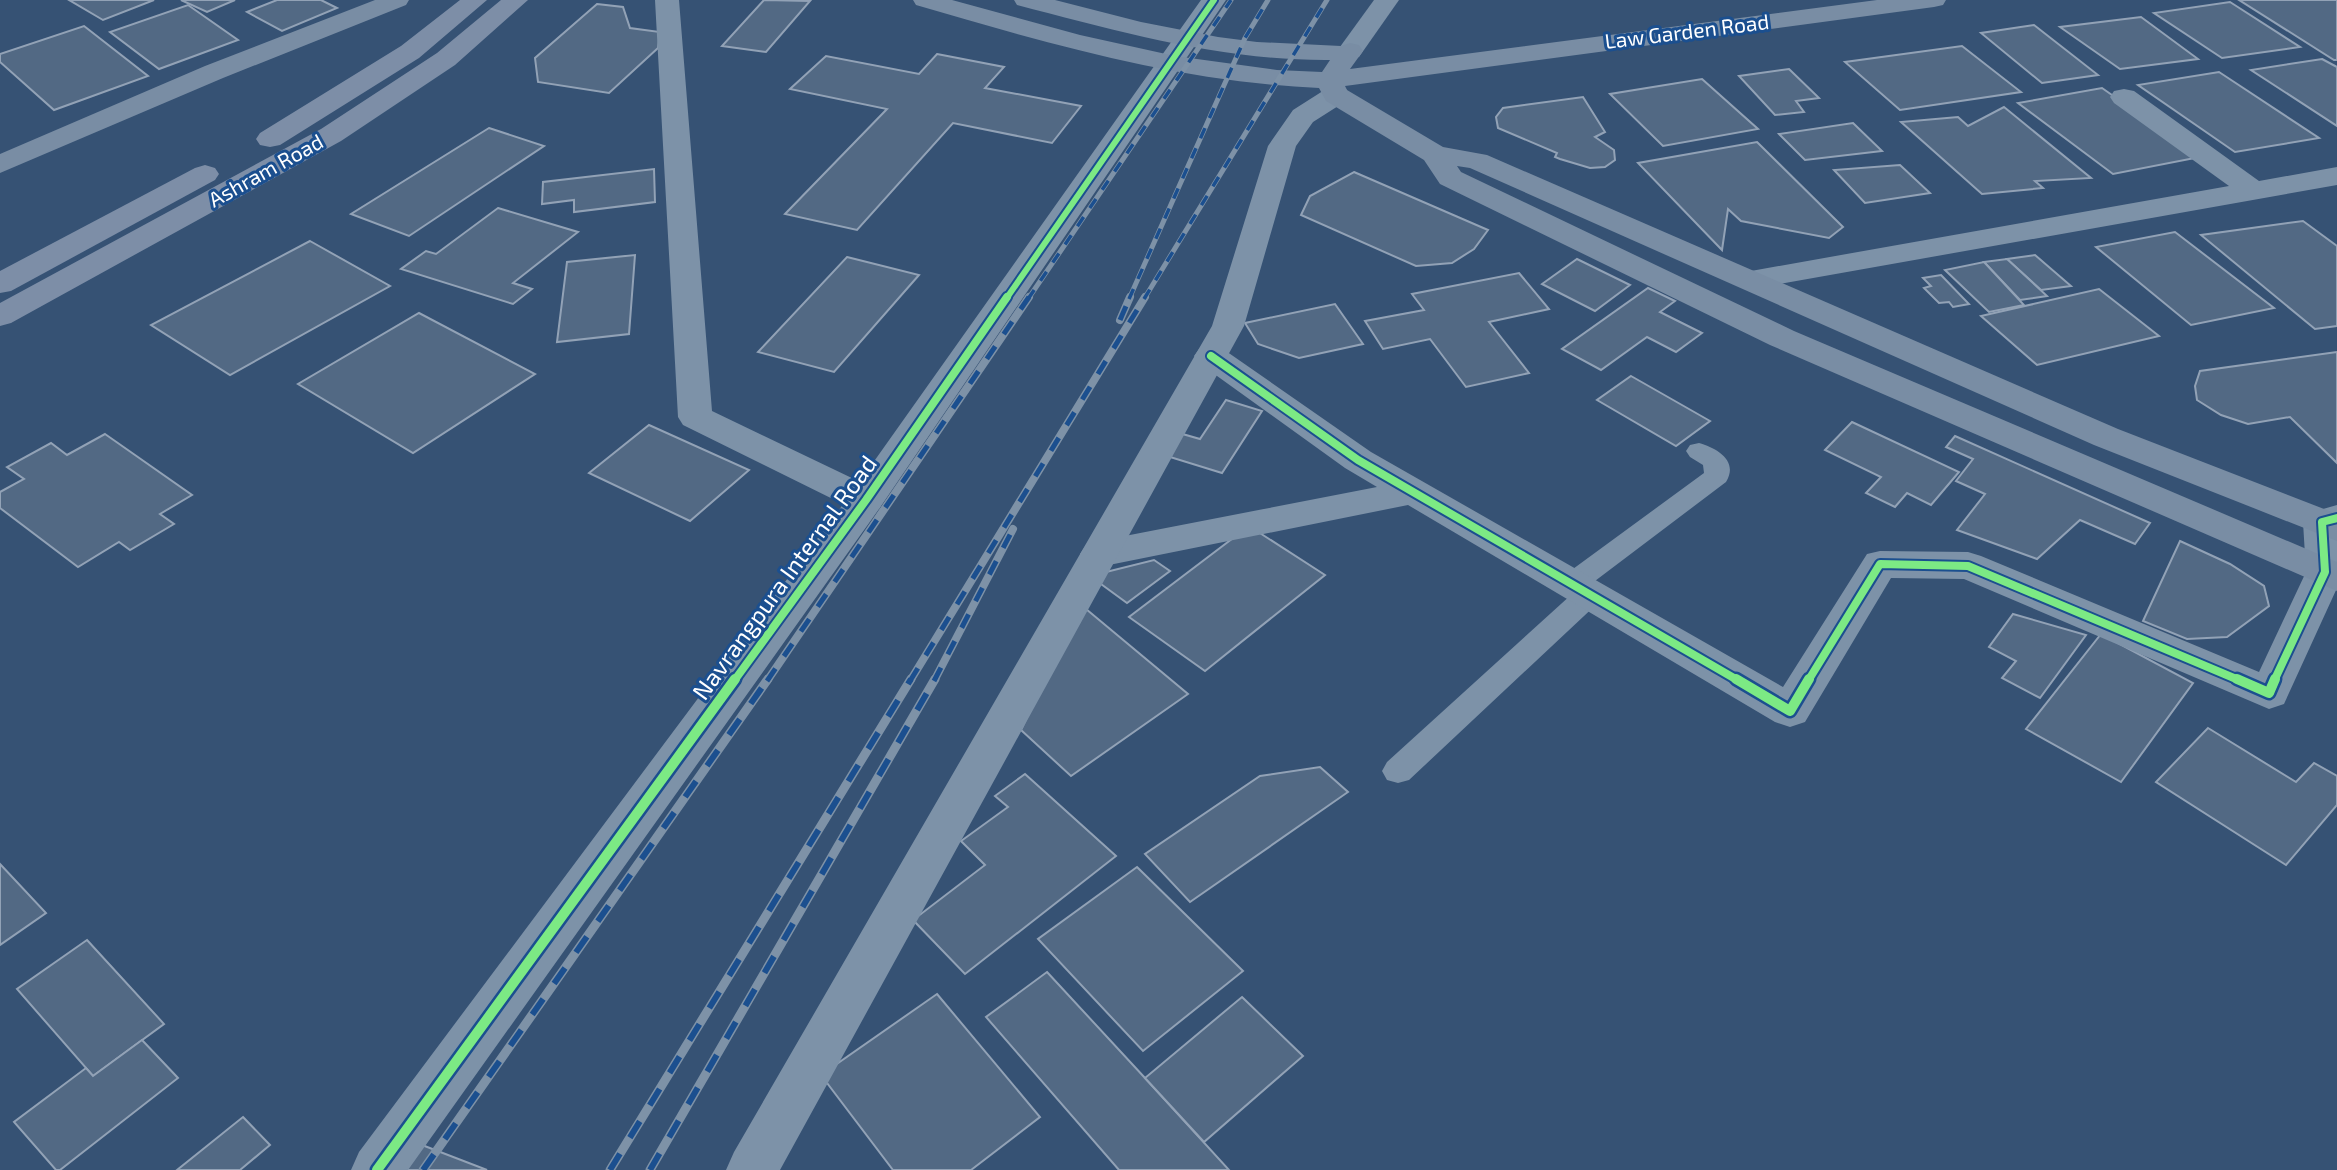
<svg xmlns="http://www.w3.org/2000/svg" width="2337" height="1170" viewBox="0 0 2337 1170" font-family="'Exo 2',sans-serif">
	<rect width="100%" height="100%" fill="#365274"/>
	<g fill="#526984" stroke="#92a2b6" stroke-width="2">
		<polygon points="69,0 154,0 103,20"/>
		<polygon points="181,0 235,0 207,12"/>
		<polygon points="277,0 321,0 337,8 282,31 247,12"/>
		<polygon points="764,0 810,1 766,52 722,46"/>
		<polygon points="2239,0 2337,0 2337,60 2334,60"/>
		<polygon points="2230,2 2300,47 2222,58 2154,13"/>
		<polygon points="597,4 623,7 630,28 660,32 658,48 609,93 538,82 535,58"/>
		<polygon points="188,5 238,40 159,69 110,32"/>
		<polygon points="2141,17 2198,59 2120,69 2060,27"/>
		<polygon points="2034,25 2098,75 2042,83 1981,33"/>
		<polygon points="84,26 148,76 54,110 0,62 0,54"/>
		<polygon points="1962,46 2021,92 1900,110 1845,62"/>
		<polygon points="937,54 1004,67 985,88 1081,106 1052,143 953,123 857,230 785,214 887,109 790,89 826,56 919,74"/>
		<polygon points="2322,59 2337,67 2337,126 2251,70"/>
		<polygon points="1789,69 1819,98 1796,101 1804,112 1775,115 1739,76"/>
		<polygon points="2219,72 2319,138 2235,152 2138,85"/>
		<polygon points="1702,79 1758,129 1663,146 1610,94"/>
		<polygon points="2102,88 2200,157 2113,174 2018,103"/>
		<polygon points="1583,97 1605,132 1595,137 1614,150 1615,160 1605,167 1590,168 1560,159 1555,157 1557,153 1498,128 1496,117 1503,108"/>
		<polygon points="2004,107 2091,178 2035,181 2043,188 1982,194 1901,122 1958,117 1968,126"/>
		<polygon points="1853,123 1882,151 1805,160 1779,134"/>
		<polygon points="489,128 544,146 409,236 351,214"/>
		<polygon points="1757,142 1843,227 1829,238 1741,221 1728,209 1722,250 1638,163"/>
		<polygon points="1900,165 1930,193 1865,203 1834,170"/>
		<polygon points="654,169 655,202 574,212 574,200 542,204 543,182"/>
		<polygon points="1354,172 1488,230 1474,249 1452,263 1416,266 1301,215 1310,196"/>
		<polygon points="498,208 578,232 513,283 532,289 513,304 401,269 426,251 436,254"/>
		<polygon points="2303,221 2337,246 2337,326 2315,329 2201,235"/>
		<polygon points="2175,232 2274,308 2191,325 2096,247"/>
		<polygon points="310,241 390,286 230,375 151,325"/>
		<polygon points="635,255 629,334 557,342 567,262"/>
		<polygon points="2035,255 2071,286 2041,290 2007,259"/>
		<polygon points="847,257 919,275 834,372 758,352"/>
		<polygon points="1577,259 1630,285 1595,311 1542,284"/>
		<polygon points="2007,259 2047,296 2020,300 1984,262"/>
		<polygon points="1984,262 2024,305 1989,312 1945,270"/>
		<polygon points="1519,273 1549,309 1489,322 1529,373 1466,387 1430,339 1383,349 1365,321 1424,310 1412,294"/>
		<polygon points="1941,275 1969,304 1953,307 1949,302 1939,303 1924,288 1931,286 1923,278"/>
		<polygon points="1648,288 1675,301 1660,312 1702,333 1676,352 1647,337 1601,370 1562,349"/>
		<polygon points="2099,289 2159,336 2037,365 1981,316"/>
		<polygon points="1335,304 1363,344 1299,358 1258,344 1245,323"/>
		<polygon points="419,313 535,374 413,453 298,384"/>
		<polygon points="2337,352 2337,463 2290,417 2248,424 2221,415 2197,400 2195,386 2200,371"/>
		<polygon points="1631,376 1710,421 1676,446 1597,400"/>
		<polygon points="1226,400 1262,411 1222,473 1157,453 1172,431 1200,439"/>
		<polygon points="1852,422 1959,472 1931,505 1907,493 1895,507 1866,493 1881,477 1825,450"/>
		<polygon points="649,425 749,470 690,521 589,473"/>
		<polygon points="105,434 192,495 160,514 174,524 130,550 119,542 78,567 0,508 0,492 24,479 7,467 51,443 67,455"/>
		<polygon points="1955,436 2150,523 2135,544 2080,520 2037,559 1957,530 1985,494 1956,481 1973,459 1946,447"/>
		<polygon points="1249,526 1325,575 1205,671 1129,617"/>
		<polygon points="2180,541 2230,564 2264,586 2269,606 2227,637 2187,639 2143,621"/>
		<polygon points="1154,560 1170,571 1127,603 1090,576"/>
		<polygon points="1080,604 1188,694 1071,776 1021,730"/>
		<polygon points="2013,614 2086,635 2040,698 2002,678 2016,661 1989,647"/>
		<polygon points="2101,634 2193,683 2121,782 2026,729"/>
		<polygon points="2208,728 2296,782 2314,763 2337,776 2337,805 2286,865 2156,782"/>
		<polygon points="1320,767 1348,792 1190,902 1145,854 1260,776"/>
		<polygon points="1025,774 1116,856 965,974 913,920 985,865 961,841 1008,807 995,796"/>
		<polygon points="0,864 46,913 0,945"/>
		<polygon points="1137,867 1243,971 1143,1051 1038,939"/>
		<polygon points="87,940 164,1024 93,1076 17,989"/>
		<polygon points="1047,972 1145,1078 1229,1170 1119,1170 986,1017"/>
		<polygon points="937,994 1040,1117 971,1170 893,1170 821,1075"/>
		<polygon points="1242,997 1303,1056 1204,1142 1145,1078"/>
		<polygon points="142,1040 178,1078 60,1170 56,1170 14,1122 86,1068 93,1076"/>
		<polygon points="243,1117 270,1145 240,1170 177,1170"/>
		<polygon points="422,1145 487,1170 404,1170"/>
	</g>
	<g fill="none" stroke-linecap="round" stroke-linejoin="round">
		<path fill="#7d92a8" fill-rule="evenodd" d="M1699 443C1717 448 1739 461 1726 482L1591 584 1600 587 1604 594 1600 601 1409 780 1398 783 1387 780 1382 771 1387 762 1572 594 1562 591 1558 584 1562 577 1704 473 1703 465 1690 457 1686 451 1690 445Z"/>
		<g fill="#7d92a8" fill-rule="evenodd">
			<polygon points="655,0 679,0 712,411 879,491 884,500 879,509 866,512 853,509 683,425 678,417"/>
			<polygon points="2124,89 2134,91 2259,181 2337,167 2337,185 1751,289 1740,287 1735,280 1740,273 1751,271 2229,186 2114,103 2110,97 2114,91"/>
			<polygon points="1211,346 1223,349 1371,452 1783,687 1867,554 1880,551 1968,552 1981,556 2259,672 2306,572 2303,522 2309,513 2337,505 2337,588 2284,704 2269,709 1964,579 1891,578 1805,722 1790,727 1775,722 1408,505 1099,567 1086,563 1080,554 1086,545 1099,541 1377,487 1345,468 1199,363 1194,356 1199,349"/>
		</g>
		<g fill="#7d92a8" fill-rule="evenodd">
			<polygon points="1201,0 1226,0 879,509 408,1170 351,1170 359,1152 853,491"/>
			<polygon points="1374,0 1399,0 1359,57 1350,59 1341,57 1337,51"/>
			<polygon points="1336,87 1346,89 1350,95 1346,101 1313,122 1296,146 1244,326 780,1170 726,1170 734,1152 1212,326 1268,146 1293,110 1326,89"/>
		</g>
		<g fill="#798da4" fill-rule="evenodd">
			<polygon points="375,0 409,0 406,5 223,78 0,173 0,154 205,66"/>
			<path d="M913 0H952L1080 35 1175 56 1277 70 1322 72 1330 60C1223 61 1121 32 1017 5L1014 0H1055L1141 22 1218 37 1257 42 1341 46 1350 43 1359 45 1363 51 1350 69 1877 0H1946L1943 5 1934 7 1345 86 1347 90 1443 147 1487 155 2118 429 2337 514V541L2094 445 1470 168 1457 166 1461 172 1794 331 2337 562V591L1770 345 1440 184 1424 160 1326 101 1319 88C1181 82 1049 44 916 5Z"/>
		</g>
		<g fill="#7d8ea7" fill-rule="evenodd">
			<polygon points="460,0 487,0 419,58 280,145 270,147 260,145 256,139 260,133 401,46"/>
			<polygon points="501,0 528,0 455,65 341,141 11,323 0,326 0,303 321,129 437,53"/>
			<polygon points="205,165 215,168 219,174 215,180 11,291 0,293 0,271 195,168"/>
		</g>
		<g stroke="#7e92a7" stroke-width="5">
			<g id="rail-far2">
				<polyline points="1028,299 1231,0"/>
				<polyline points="1129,299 1245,38 1268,0"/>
				<polyline points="1144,299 1327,0"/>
			</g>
		</g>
		<g stroke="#7e92a7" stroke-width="8">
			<g id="rail-far1">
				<polyline points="1120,320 1130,297"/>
				<polyline points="767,681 1029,297"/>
				<polyline points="910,681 1145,297"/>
				<polyline points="934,681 1013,529"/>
			</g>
		</g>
		<g stroke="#7e92a7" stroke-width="9">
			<g id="rail">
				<polyline points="423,1170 768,679"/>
				<polyline points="610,1170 911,679"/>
				<polyline points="650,1170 935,679"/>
			</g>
		</g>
		<use href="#rail-far2" stroke="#1b4f8f" stroke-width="3.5" stroke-dasharray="11" stroke-linecap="butt"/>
		<use href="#rail-far1" stroke="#1b4f8f" stroke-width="5" stroke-dasharray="15" stroke-linecap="butt"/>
		<use href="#rail" stroke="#1b4f8f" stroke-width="6" stroke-dasharray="19" stroke-linecap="butt"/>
		<g stroke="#1b4f8f" stroke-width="10">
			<polyline id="cycleway-far2" points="1006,299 1214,0"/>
		</g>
		<g stroke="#1b4f8f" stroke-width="12">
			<g id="cycleway-far1">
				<polyline points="1211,356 1358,460 1739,681"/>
				<polyline points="734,681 866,500 1007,297"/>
				<polyline points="1808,681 1880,564 1968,566 2241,681"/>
				<polyline points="2274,681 2325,572 2322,522 2337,518"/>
			</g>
		</g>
		<g stroke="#1b4f8f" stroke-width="15">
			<g id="cycleway">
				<polyline points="1736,679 1790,711 1809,679"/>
				<polyline points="2237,679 2269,693 2275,679"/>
				<polyline points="377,1170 735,679"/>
			</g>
		</g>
		<use href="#cycleway-far2" stroke="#7ce984" stroke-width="6"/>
		<use href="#cycleway-far1" stroke="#7ce984" stroke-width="8"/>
		<use href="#cycleway" stroke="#7ce984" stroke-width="10"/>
	</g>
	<g text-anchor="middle" stroke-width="6" stroke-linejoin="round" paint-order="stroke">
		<g font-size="21" fill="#fff" stroke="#1b4f8f">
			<text transform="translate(1687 32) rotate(-7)" y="7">Law Garden Road</text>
			<text transform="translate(266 171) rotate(-29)" y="7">Ashram Road</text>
		</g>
		<g font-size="24" fill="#fff" stroke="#1b4f8f">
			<text transform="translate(785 578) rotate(-54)" y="8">Navrangpura Internal Road</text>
		</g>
	</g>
</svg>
